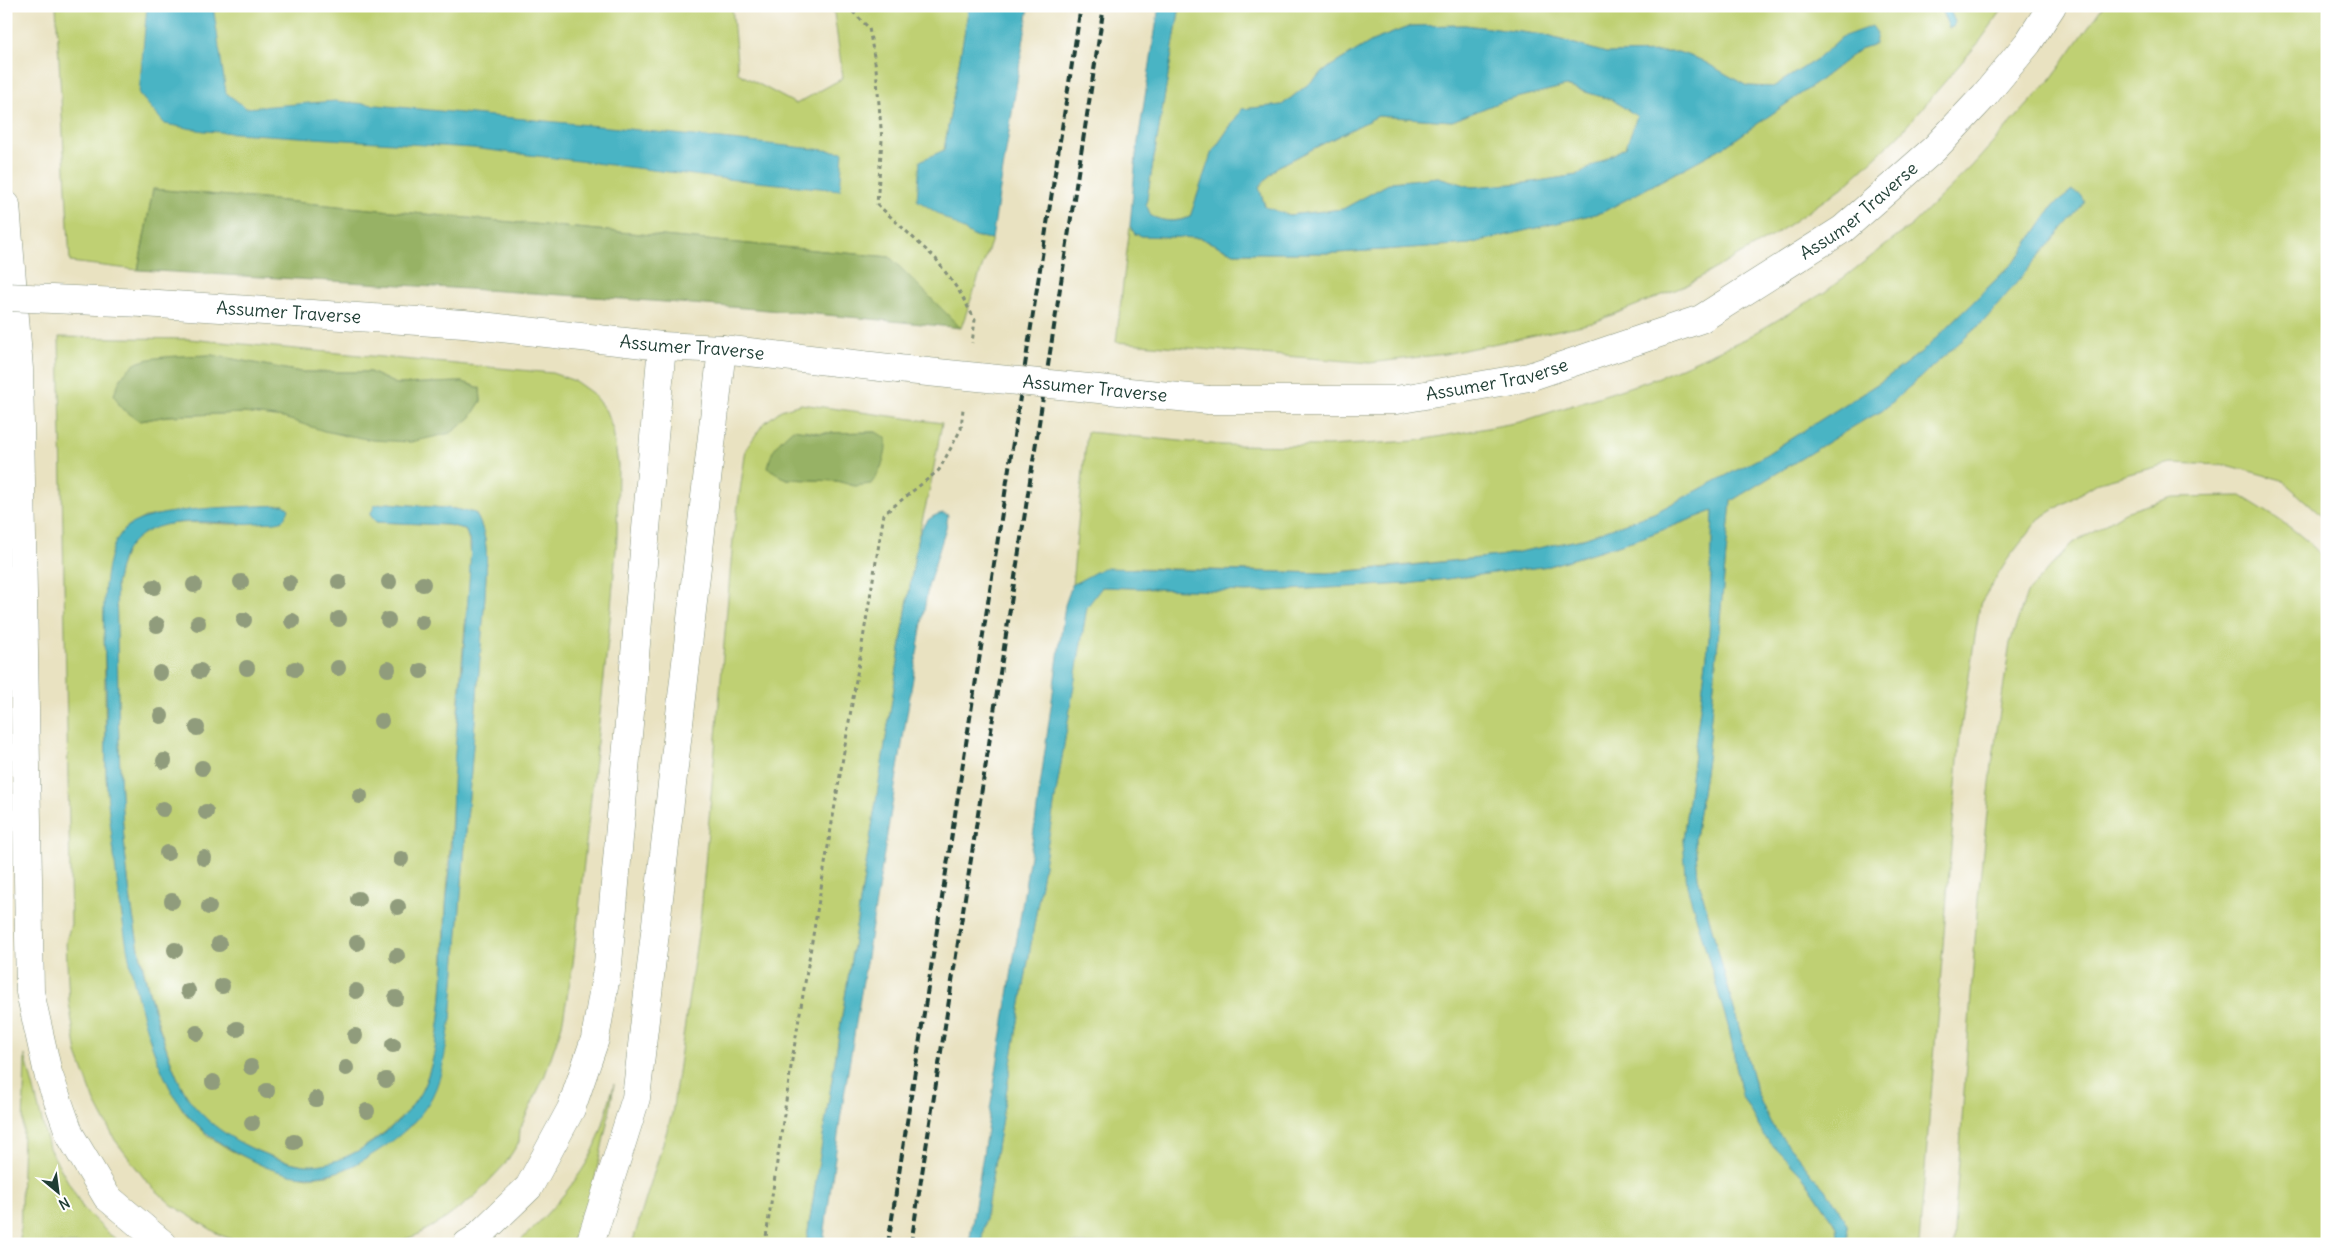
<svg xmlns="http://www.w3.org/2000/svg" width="2333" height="1250" viewBox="0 0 2333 1250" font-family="Delius,sans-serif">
	<rect width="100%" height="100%" fill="#fff"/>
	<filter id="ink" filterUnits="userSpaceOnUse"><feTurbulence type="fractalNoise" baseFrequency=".02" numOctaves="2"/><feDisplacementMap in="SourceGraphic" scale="10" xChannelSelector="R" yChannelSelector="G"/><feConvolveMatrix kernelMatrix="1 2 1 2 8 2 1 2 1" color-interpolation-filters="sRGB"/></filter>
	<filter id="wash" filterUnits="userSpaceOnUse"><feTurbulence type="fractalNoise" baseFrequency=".0096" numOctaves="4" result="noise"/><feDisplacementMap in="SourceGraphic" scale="20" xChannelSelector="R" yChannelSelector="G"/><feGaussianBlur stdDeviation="1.12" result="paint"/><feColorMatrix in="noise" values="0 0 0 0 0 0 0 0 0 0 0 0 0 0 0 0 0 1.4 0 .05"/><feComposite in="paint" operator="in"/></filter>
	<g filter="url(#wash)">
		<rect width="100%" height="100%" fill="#e9e2c1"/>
		<g fill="#bfd073" stroke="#6f8654" fill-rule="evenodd">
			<polygon points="56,6 732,6 738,73 796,104 843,78 833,6 969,6 944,150 973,236 992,239 961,328 890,257 153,189 138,270 70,262"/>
			<path d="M1180 6H1940L1944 18 1955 22 1948 6H2005L1980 41 1898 136 1842 188 1774 235 1685 286 1592 323 1445 354 1370 363 1116 342 1130 226 1135 234 1142 236 1200 238 1234 253H1338L1469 244 1603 212 1727 145 1815 84 1860 49 1875 44 1842 37 1817 59 1773 87 1747 86 1701 60 1678 52 1606 53 1544 35 1465 25 1411 26 1372 41 1331 66 1282 105 1242 109 1211 154 1190 217C1176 222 1164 222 1151 216L1146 204Z"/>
			<polygon points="2103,6 2327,6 2327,521 2282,480 2227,465 2170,463 2099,482 2039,519 2008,559 1980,604 1960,735 1919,1244 1849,1244 1847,1225 1835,1202 1771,1124 1757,1093 1698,878 1695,839 1707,759 1731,501 1866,419 1882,411 1985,320 2054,205 2017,259 1924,350 1882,381 1762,457 1654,513 1578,540 1499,556 1327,573 1135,568 1072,585 1087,432 1221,445 1328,446 1415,441 1520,422 1657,378 1745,339 1825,292 1912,225 1972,166 2051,79"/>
			<polygon points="1566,86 1612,100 1638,116 1626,147 1577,175 1526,183 1472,187 1438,177 1392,182 1343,209 1289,215 1266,208 1259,188 1277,167 1378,116 1452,121 1500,102"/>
			<path d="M59 337 189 339 552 373 575 381 592 393 606 411 613 430 618 465 617 538 609 631 573 964 562 1025 545 1075 520 1129 519 1142 505 1164 474 1197 445 1219 417 1235 392 1244H246L220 1235 172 1205 147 1182 115 1140 95 1102 77 1054 69 1002 66 941 71 924ZM212 355 301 372H370L396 384 463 382 480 388 481 401 470 418 345 436 284 418 244 413 167 416 141 421 139 362 171 357ZM388 503 455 509 475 513C491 538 486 568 485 596L451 1019 413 1124 366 1158 348 1168 328 1175 308 1177 292 1174 266 1167 230 1150 208 1136 184 1112 169 1086 155 1054 144 1018 130 959 121 911 106 775 104 612 127 527 145 517 183 511 284 505 289 509C275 514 257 523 242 524 207 526 150 511 127 548 121 560 119 572 116 585 120 731 113 881 158 1022 166 1046 173 1071 185 1093 206 1130 258 1156 299 1164 321 1169 346 1159 364 1147 385 1133 410 1114 422 1090 446 1038 442 963 446 906 450 851 453 796 456 741 458 702 462 663 465 624 468 594 477 558 465 529L448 525 376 522Z"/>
			<path d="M801 404 942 423 930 488 917 542 806 1244H632L672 1114 701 912 733 539 746 449 763 424 781 410ZM804 430 820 433 876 432 855 486 837 481 786 479Z"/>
			<path d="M2241 496C2272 515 2304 533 2327 562V1244H1953L1978 899 1992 764 2010 643 2027 593 2070 545 2125 512 2173 497Z"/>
			<polygon points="1713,511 1709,639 1683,840 1729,1029 1742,1096 1764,1136 1804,1178 1837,1227 1839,1244 981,1244 1087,606 1102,587 1247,592 1407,584 1549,566 1641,538"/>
			<polygon points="25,1055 49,1148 83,1208 109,1234 123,1244 20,1244"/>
			<path d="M614 1084 610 1110 592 1192 571 1244H517C544 1218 582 1179 596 1144 604 1125 608 1104 614 1084Z"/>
		</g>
		<g fill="#97b265" stroke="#5b784c">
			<path d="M153 189 890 257 961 328C687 299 413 286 138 270Z"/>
			<path d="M212 355 301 372H370L396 384 463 382 480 388 481 401 470 418 451 433 411 442 372 440 324 431 284 418 244 413 167 416 140 421 121 408 114 395C118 382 125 368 139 362 157 355 192 356 212 355Z"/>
			<path d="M793 429 820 433 876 432 886 438C887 456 882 469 871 484L855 486 837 481 786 479 768 468C771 449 778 442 793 429Z"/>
		</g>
		<g fill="#48b4c4" stroke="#34787c" fill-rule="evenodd">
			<polygon points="147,6 213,6 226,93 246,108 335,101 619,128 843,152 840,190 726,179 472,148 204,131 165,124 139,94"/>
			<polygon points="969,6 1029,6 992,239 973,236 917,200 920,161 944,150"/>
			<path d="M1159 6H1180L1146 204 1151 216C1164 222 1176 223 1190 217L1211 154 1242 109 1282 105 1331 66 1372 41 1411 26 1465 25 1544 35 1606 53 1678 52 1701 60 1747 86 1773 87 1817 59 1842 37 1872 26 1877 33 1875 44 1860 49 1815 84 1727 145 1603 212 1469 244 1338 253H1234L1200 238 1142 236 1135 234 1130 226 1136 155ZM1566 86 1612 100 1637 116 1626 147 1577 175 1526 183 1472 187 1438 177 1392 182 1343 209 1289 215 1265 207 1259 187 1277 167 1378 116 1452 121 1500 102Z"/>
			<polygon points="1940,6 1948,6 1955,22 1953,27 1949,28"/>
			<polygon points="2072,191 2081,195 2085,202 1985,320 1882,411 1866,419 1731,501 1707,759 1695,839 1698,878 1757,1093 1771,1124 1835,1202 1847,1225 1849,1244 1839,1244 1837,1227 1804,1178 1764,1136 1742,1096 1729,1029 1687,886 1683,840 1709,639 1713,511 1641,538 1549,566 1407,584 1247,592 1102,587 1087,607 981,1244 969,1244 1035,823 1065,605 1072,585 1103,568 1327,573 1396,567 1499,556 1578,540 1654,513 1762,457 1882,381 1924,350 2017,259 2054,205"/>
			<path d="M388 503 455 509 475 513C491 538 486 568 485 596L451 1019C446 1044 444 1074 432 1097 416 1127 385 1148 356 1164 324 1181 289 1179 257 1163 219 1145 188 1125 169 1086 136 1020 124 937 115 864 112 834 107 804 106 773 105 743 107 712 106 682 105 643 95 553 127 527 153 506 247 507 284 505L289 509C288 513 285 519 281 521 275 523 264 522 258 523 217 526 160 510 130 545 121 556 119 572 116 585 120 732 113 882 158 1024 166 1047 173 1072 185 1093 207 1130 258 1156 298 1164 341 1173 401 1128 421 1092 444 1049 444 960 446 911 446 897 449 884 450 870 452 841 452 811 453 782 458 702 468 623 471 544L465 529 448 525 376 522 370 515 375 505Z"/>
			<path d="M943 513 948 515 946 528 928 587 841 1114 823 1244H806L917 542C921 526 927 516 943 513Z"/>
		</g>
	</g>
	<g filter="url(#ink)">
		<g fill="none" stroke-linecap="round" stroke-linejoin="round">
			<g stroke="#84907a" stroke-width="29">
				<g id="major">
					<path id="s1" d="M143 303 464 324 662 346 722 349 898 369"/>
					<path id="s2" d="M1209 400H1396L1529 377 1701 319 1843 229 1934 149 1985 95 2028 43 2052 6"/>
				</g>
			</g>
			<g stroke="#84907a" stroke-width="29">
				<g id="highway">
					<polyline points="6,205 19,369 30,992 48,1073 70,1135 107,1197 163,1244"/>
					<polyline points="467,1244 475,1239 529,1187 571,1109 595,1039 608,964 662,346"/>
					<polyline points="590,1244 636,1098 722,349"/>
				</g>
			</g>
			<g stroke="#84907a" stroke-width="3" stroke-dasharray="4 4" stroke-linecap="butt">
				<polyline points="847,6 869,28 876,68 882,140 877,204 936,259 959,291 975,320 972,343"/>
				<polyline points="765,1244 792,1060 884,514 939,470 961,429 963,409"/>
			</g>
			<use href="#major" stroke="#fff" stroke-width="28"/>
			<use href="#highway" stroke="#fff" stroke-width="28"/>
			<g stroke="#1f3d34" stroke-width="4" stroke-dasharray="8 4" stroke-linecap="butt">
				<polyline points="888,1244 1081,6"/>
				<polyline points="911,1244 1104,6"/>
			</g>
			<g stroke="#84907a" stroke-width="29" stroke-linecap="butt">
				<g id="major-bridge">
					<polyline points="6,297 143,303"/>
					<path id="s3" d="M898 369 1209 400"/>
				</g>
			</g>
			<use href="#major-bridge" stroke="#fff" stroke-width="28"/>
		</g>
		<g fill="#909c7c">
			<circle cx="241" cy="582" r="8"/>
			<circle cx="339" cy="582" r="8"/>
			<circle cx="389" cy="582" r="8"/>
			<circle cx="289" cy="583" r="8"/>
			<circle cx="423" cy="584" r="8"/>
			<circle cx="194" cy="585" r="8"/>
			<circle cx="154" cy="587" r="8"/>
			<circle cx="339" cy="619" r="8"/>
			<circle cx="244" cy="620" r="8"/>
			<circle cx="388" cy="620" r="8"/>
			<circle cx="292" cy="621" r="8"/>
			<circle cx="422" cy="622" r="8"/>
			<circle cx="198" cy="623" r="8"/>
			<circle cx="157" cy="625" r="8"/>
			<circle cx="247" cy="668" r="8"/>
			<circle cx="338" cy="668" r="8"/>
			<circle cx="295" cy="669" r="8"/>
			<circle cx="388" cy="669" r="8"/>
			<circle cx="200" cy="671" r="8"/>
			<circle cx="421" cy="671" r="8"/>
			<circle cx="160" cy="673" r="8"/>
			<circle cx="161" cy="716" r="8"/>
			<circle cx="381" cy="721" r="8"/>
			<circle cx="197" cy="728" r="8"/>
			<circle cx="164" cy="761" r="8"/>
			<circle cx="202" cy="768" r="8"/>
			<circle cx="360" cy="796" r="8"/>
			<circle cx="163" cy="809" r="8"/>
			<circle cx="206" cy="812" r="8"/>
			<circle cx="167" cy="853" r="8"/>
			<circle cx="204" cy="858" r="8"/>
			<circle cx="401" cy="859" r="8"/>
			<circle cx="358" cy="899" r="8"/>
			<circle cx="172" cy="901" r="8"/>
			<circle cx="209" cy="907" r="8"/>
			<circle cx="398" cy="907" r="8"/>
			<circle cx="357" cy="943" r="8"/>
			<circle cx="219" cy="944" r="8"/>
			<circle cx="175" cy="950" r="8"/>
			<circle cx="397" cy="956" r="8"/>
			<circle cx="222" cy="986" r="8"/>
			<circle cx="188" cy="991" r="8"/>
			<circle cx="356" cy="991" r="8"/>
			<circle cx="396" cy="998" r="8"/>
			<circle cx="237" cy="1029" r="8"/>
			<circle cx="197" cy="1033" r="8"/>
			<circle cx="355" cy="1036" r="8"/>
			<circle cx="393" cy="1045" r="8"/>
			<circle cx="251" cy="1067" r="8"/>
			<circle cx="346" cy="1068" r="8"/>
			<circle cx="386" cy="1080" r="8"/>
			<circle cx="213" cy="1082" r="8"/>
			<circle cx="267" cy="1091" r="8"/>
			<circle cx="316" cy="1099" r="8"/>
			<circle cx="367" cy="1111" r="8"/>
			<circle cx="252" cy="1123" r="8"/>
			<circle cx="294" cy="1142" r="8"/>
		</g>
	</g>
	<g text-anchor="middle" stroke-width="4" stroke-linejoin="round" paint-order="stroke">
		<g font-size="18" fill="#1f3d34" stroke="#fff">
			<text dy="6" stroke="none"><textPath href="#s2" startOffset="695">Assumer Traverse</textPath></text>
			<text dy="6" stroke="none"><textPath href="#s1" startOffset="146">Assumer Traverse</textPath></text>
			<text dy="6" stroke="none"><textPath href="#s1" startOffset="551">Assumer Traverse</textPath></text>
			<text dy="6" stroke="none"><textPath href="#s2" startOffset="290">Assumer Traverse</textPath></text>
			<text dy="6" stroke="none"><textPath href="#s3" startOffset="198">Assumer Traverse</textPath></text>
		</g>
	</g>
	<rect width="2333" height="1250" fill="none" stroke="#fff" stroke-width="25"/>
	<g transform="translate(58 1192) rotate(151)" stroke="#ffffff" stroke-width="4" paint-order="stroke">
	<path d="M0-4L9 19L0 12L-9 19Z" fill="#1f3d34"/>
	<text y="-8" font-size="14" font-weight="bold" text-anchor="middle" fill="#1f3d34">N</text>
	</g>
</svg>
